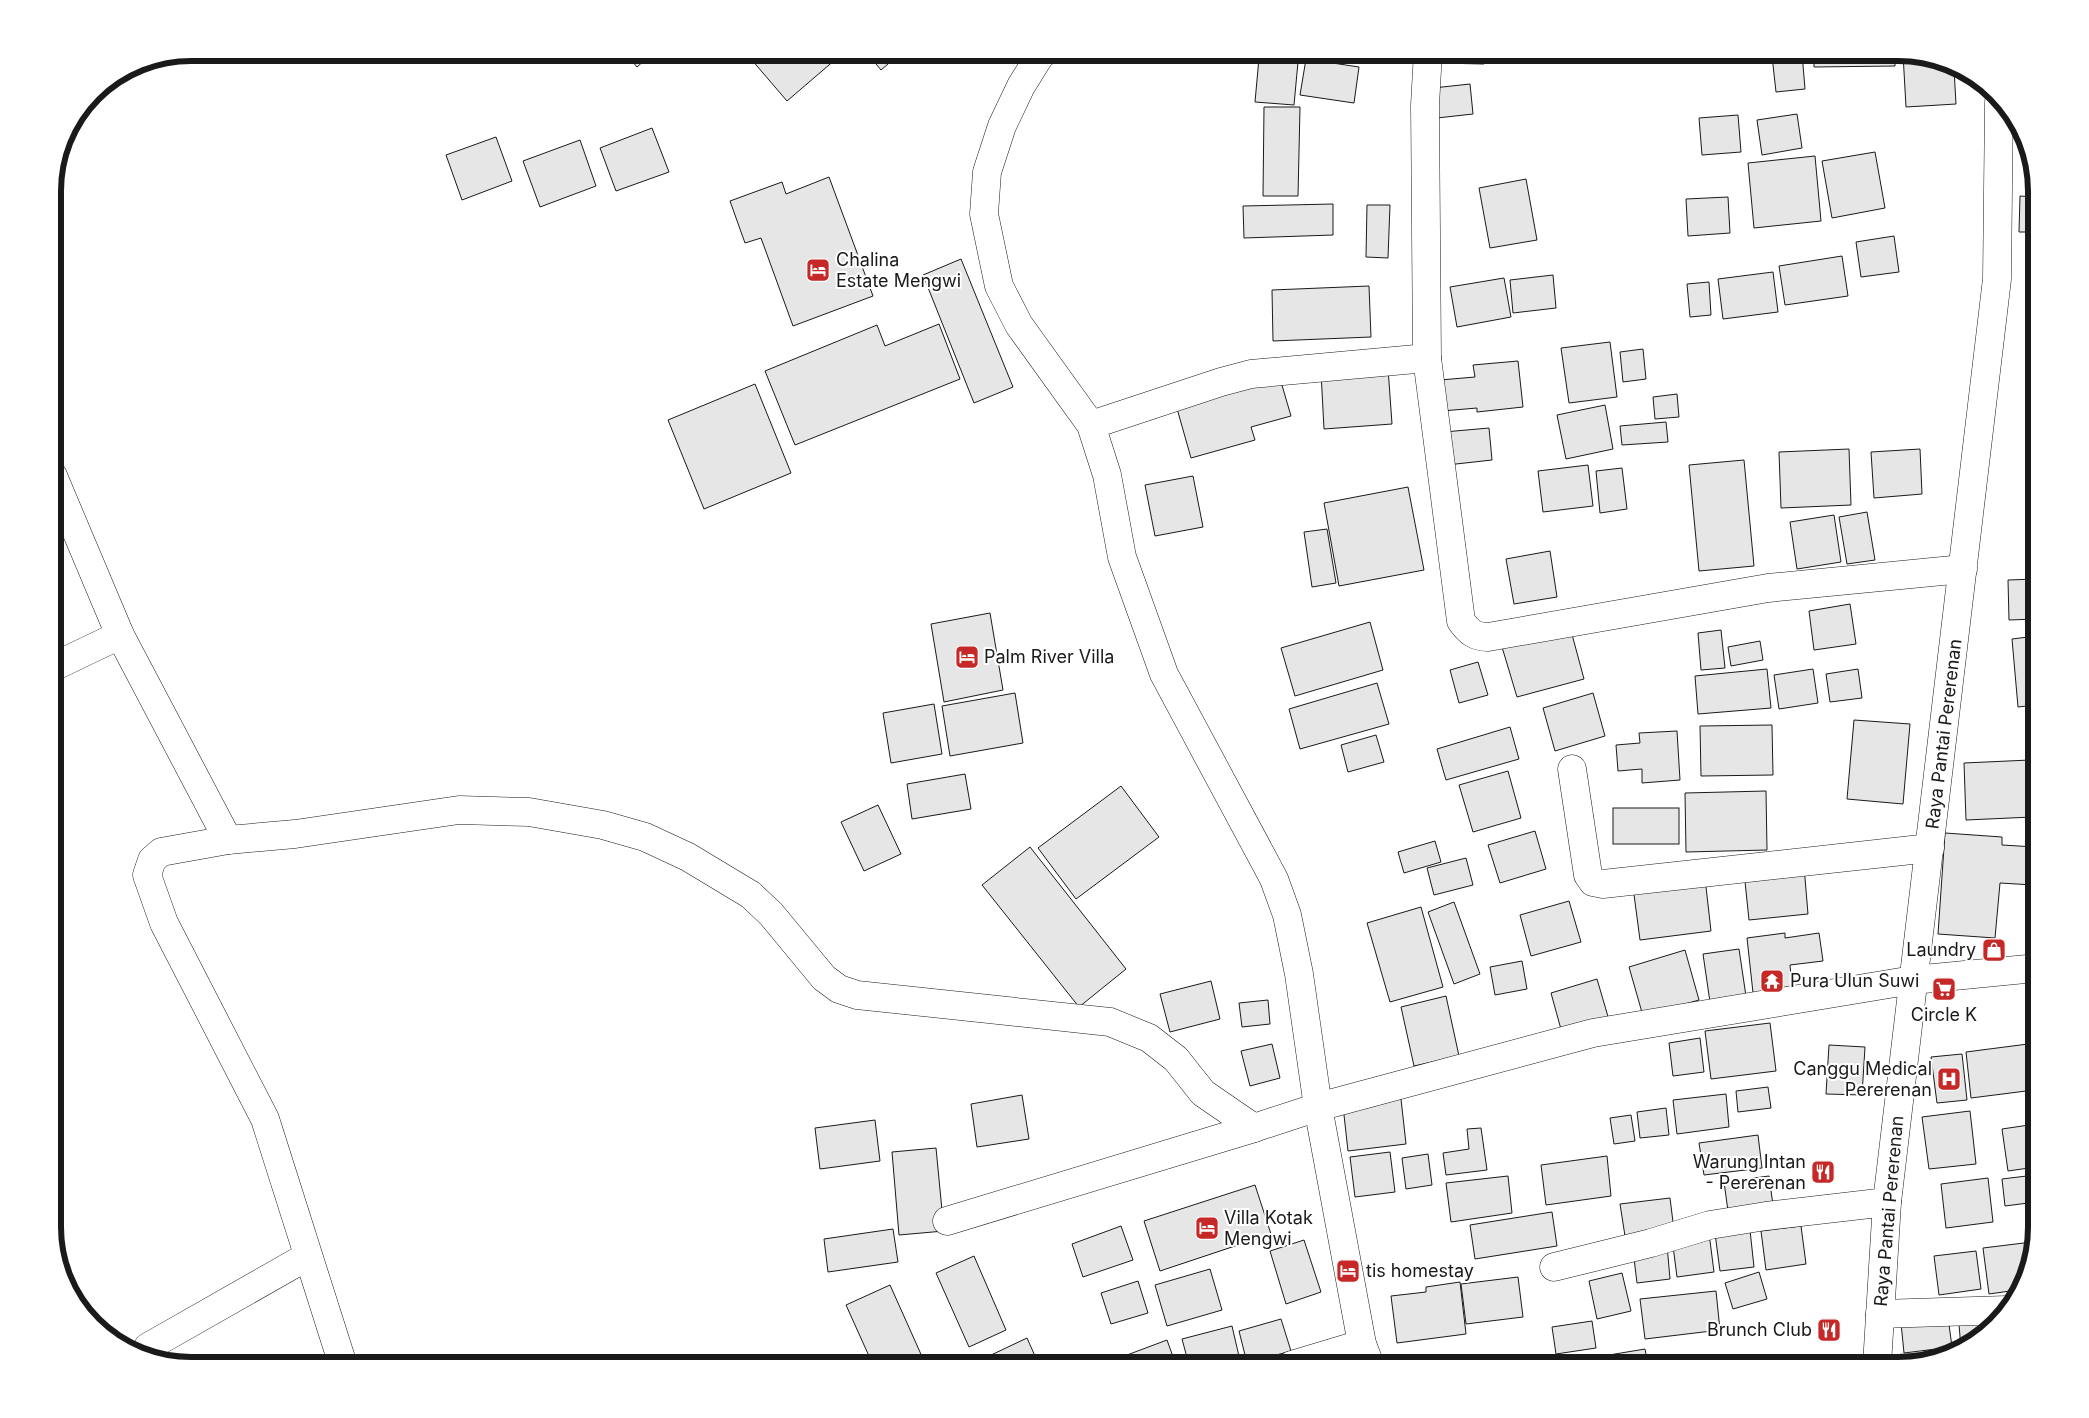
<svg xmlns="http://www.w3.org/2000/svg" width="2089" height="1418" viewBox="0 0 2089 1418" font-family="Inter,sans-serif">
	<rect width="100%" height="100%" fill="#fff"/>
	<g fill="#e6e6e6" stroke="#1a1a1a">
		<polygon points="624,52 654,52 637,67"/>
		<polygon points="745,52 831,52 836,59 787,101"/>
		<polygon points="866,52 902,52 881,70"/>
		<polygon points="1221,52 1256,52 1255,57"/>
		<polygon points="1439,52 1484,52 1484,64 1439,63"/>
		<polygon points="1488,52 1530,52 1529,61 1488,60"/>
		<polygon points="1536,52 1577,52 1577,57 1536,56"/>
		<polygon points="1718,52 1761,52 1761,56 1719,61"/>
		<polygon points="1814,52 1895,52 1895,66 1814,67"/>
		<polygon points="1802,53 1805,89 1776,92 1772,56"/>
		<polygon points="1903,54 1954,69 1956,104 1906,107"/>
		<polygon points="1259,58 1298,62 1294,105 1255,102"/>
		<polygon points="1306,59 1359,67 1354,103 1300,95"/>
		<polygon points="1470,84 1473,114 1437,118 1433,88"/>
		<polygon points="1264,107 1300,107 1298,196 1263,196"/>
		<polygon points="1797,114 1802,148 1762,155 1757,120"/>
		<polygon points="1738,115 1741,152 1702,155 1699,118"/>
		<polygon points="652,128 669,172 616,191 600,148"/>
		<polygon points="496,137 512,181 462,200 446,155"/>
		<polygon points="580,140 596,186 540,207 523,161"/>
		<polygon points="1875,152 1885,208 1832,218 1822,161"/>
		<polygon points="1815,156 1821,221 1754,228 1748,163"/>
		<polygon points="829,177 873,296 793,326 761,238 745,243 730,201 782,182 786,194"/>
		<polygon points="1526,179 1537,240 1490,248 1479,188"/>
		<polygon points="2020,196 2036,197 2036,232 2019,232"/>
		<polygon points="1728,197 1730,233 1688,236 1686,199"/>
		<polygon points="1333,204 1333,235 1244,238 1243,206"/>
		<polygon points="1367,205 1390,205 1388,258 1366,257"/>
		<polygon points="1894,236 1899,272 1861,277 1856,242"/>
		<polygon points="1842,256 1848,296 1785,305 1779,266"/>
		<polygon points="961,259 1013,387 974,403 923,275"/>
		<polygon points="1773,272 1778,312 1723,319 1718,279"/>
		<polygon points="1553,275 1556,308 1513,313 1510,280"/>
		<polygon points="1504,278 1511,317 1457,327 1450,287"/>
		<polygon points="1709,282 1711,315 1690,317 1687,284"/>
		<polygon points="1369,286 1371,337 1273,341 1272,290"/>
		<polygon points="939,324 960,379 795,445 765,371 877,325 885,346"/>
		<polygon points="1610,342 1617,397 1569,403 1561,348"/>
		<polygon points="1643,349 1646,379 1623,382 1620,352"/>
		<polygon points="1518,361 1523,407 1477,412 1477,408 1442,411 1440,380 1475,377 1473,365"/>
		<polygon points="1388,368 1392,424 1324,429 1321,372"/>
		<polygon points="1279,375 1291,416 1251,427 1255,440 1191,458 1176,405"/>
		<polygon points="755,384 791,473 704,509 668,420"/>
		<polygon points="1677,394 1679,417 1655,419 1653,397"/>
		<polygon points="1605,405 1613,449 1566,459 1557,415"/>
		<polygon points="1666,422 1668,442 1622,445 1620,426"/>
		<polygon points="1489,428 1492,460 1447,465 1444,432"/>
		<polygon points="1849,449 1851,505 1781,508 1779,452"/>
		<polygon points="1920,449 1922,494 1874,498 1871,452"/>
		<polygon points="1744,460 1754,566 1699,571 1689,465"/>
		<polygon points="1588,465 1593,506 1543,512 1538,471"/>
		<polygon points="1622,468 1627,509 1600,513 1596,471"/>
		<polygon points="1193,476 1203,527 1155,536 1145,485"/>
		<polygon points="1408,487 1424,570 1339,586 1324,503"/>
		<polygon points="1867,512 1875,560 1847,564 1839,517"/>
		<polygon points="1834,515 1841,562 1797,569 1790,522"/>
		<polygon points="1327,529 1336,583 1312,587 1304,532"/>
		<polygon points="1550,551 1557,597 1514,604 1506,559"/>
		<polygon points="2036,579 2036,619 2009,620 2008,580"/>
		<polygon points="1850,604 1856,644 1814,650 1809,611"/>
		<polygon points="990,613 1003,690 944,702 931,624"/>
		<polygon points="1370,622 1383,670 1295,696 1281,648"/>
		<polygon points="1570,627 1584,679 1517,697 1502,647"/>
		<polygon points="1721,630 1725,668 1701,670 1698,633"/>
		<polygon points="2036,636 2036,705 2018,707 2012,639"/>
		<polygon points="1760,641 1763,660 1731,666 1728,647"/>
		<polygon points="1478,662 1488,695 1459,703 1450,670"/>
		<polygon points="1767,669 1771,708 1698,714 1695,676"/>
		<polygon points="1813,669 1818,703 1779,709 1774,675"/>
		<polygon points="1858,669 1862,698 1830,702 1826,674"/>
		<polygon points="1377,683 1389,724 1300,749 1289,709"/>
		<polygon points="1015,693 1023,743 950,756 942,706"/>
		<polygon points="1593,693 1605,736 1555,751 1543,708"/>
		<polygon points="934,704 942,754 891,763 883,713"/>
		<polygon points="1854,720 1910,724 1903,804 1847,799"/>
		<polygon points="1772,725 1773,775 1701,776 1700,726"/>
		<polygon points="1510,727 1519,759 1446,780 1437,749"/>
		<polygon points="1677,731 1680,780 1642,783 1642,769 1618,771 1616,745 1640,743 1639,733"/>
		<polygon points="1376,735 1384,762 1348,772 1341,745"/>
		<polygon points="2030,760 2032,817 1966,820 1964,763"/>
		<polygon points="1508,771 1521,818 1473,832 1459,785"/>
		<polygon points="965,774 971,809 912,819 907,784"/>
		<polygon points="1121,786 1159,837 1076,899 1038,848"/>
		<polygon points="1766,791 1767,850 1686,852 1685,793"/>
		<polygon points="878,805 901,854 864,871 841,822"/>
		<rect x="1613" y="808" width="66" height="36"/>
		<polygon points="1535,831 1546,869 1500,883 1488,845"/>
		<polygon points="1945,833 2002,837 2002,845 2035,847 2033,885 2000,883 1995,938 1938,934"/>
		<polygon points="1435,841 1441,862 1404,873 1398,852"/>
		<polygon points="1030,847 1126,969 1079,1007 982,885"/>
		<polygon points="1466,858 1473,885 1434,895 1427,868"/>
		<polygon points="1804,866 1808,914 1749,920 1744,872"/>
		<polygon points="1705,878 1711,931 1640,940 1633,887"/>
		<polygon points="1569,901 1581,942 1531,956 1520,915"/>
		<polygon points="1454,902 1480,974 1454,984 1428,912"/>
		<polygon points="1421,907 1443,987 1390,1002 1367,923"/>
		<polygon points="1785,933 1785,938 1819,933 1823,961 1790,965 1793,997 1754,1002 1747,938"/>
		<polygon points="1739,949 1747,1003 1711,1009 1703,954"/>
		<polygon points="1685,950 1699,1000 1643,1016 1629,967"/>
		<polygon points="1522,961 1527,989 1495,995 1490,967"/>
		<polygon points="1597,979 1609,1020 1562,1033 1551,993"/>
		<polygon points="1211,981 1220,1019 1170,1032 1160,994"/>
		<polygon points="1446,996 1459,1056 1414,1066 1401,1007"/>
		<polygon points="1268,1000 1270,1024 1242,1027 1239,1003"/>
		<polygon points="1770,1023 1776,1071 1711,1079 1705,1031"/>
		<polygon points="1700,1038 1704,1072 1673,1076 1669,1043"/>
		<polygon points="1272,1044 1280,1078 1250,1086 1241,1051"/>
		<polygon points="2028,1044 2034,1090 1971,1098 1966,1052"/>
		<polygon points="1829,1045 1865,1047 1862,1095 1826,1094"/>
		<polygon points="1962,1054 1967,1100 1937,1103 1931,1057"/>
		<polygon points="1768,1087 1771,1108 1738,1112 1736,1091"/>
		<polygon points="1726,1094 1729,1127 1677,1134 1673,1100"/>
		<polygon points="1022,1095 1029,1139 977,1147 971,1104"/>
		<polygon points="1401,1099 1406,1144 1348,1151 1343,1106"/>
		<polygon points="1666,1108 1669,1135 1640,1138 1637,1112"/>
		<polygon points="1970,1111 1976,1164 1929,1169 1922,1117"/>
		<polygon points="1631,1115 1635,1141 1614,1144 1610,1118"/>
		<polygon points="875,1120 880,1161 820,1169 815,1128"/>
		<polygon points="2036,1124 2036,1167 2008,1171 2002,1129"/>
		<polygon points="1481,1128 1487,1170 1446,1175 1443,1153 1469,1149 1467,1129"/>
		<polygon points="1758,1135 1762,1168 1704,1175 1699,1143"/>
		<polygon points="936,1148 944,1231 899,1235 892,1152"/>
		<polygon points="1390,1152 1395,1192 1355,1197 1350,1157"/>
		<polygon points="1428,1154 1432,1185 1406,1189 1402,1158"/>
		<polygon points="1607,1156 1611,1196 1546,1205 1541,1165"/>
		<polygon points="2035,1175 2036,1202 2005,1206 2002,1179"/>
		<polygon points="1508,1176 1512,1213 1451,1222 1446,1183"/>
		<polygon points="1769,1176 1773,1205 1728,1211 1724,1182"/>
		<polygon points="1988,1178 1993,1222 1946,1228 1941,1184"/>
		<polygon points="1255,1185 1271,1234 1160,1271 1144,1221"/>
		<polygon points="1670,1198 1674,1230 1625,1236 1620,1204"/>
		<polygon points="1552,1212 1557,1246 1475,1259 1470,1225"/>
		<polygon points="1749,1221 1754,1267 1720,1271 1714,1226"/>
		<polygon points="1121,1226 1133,1260 1083,1277 1072,1244"/>
		<polygon points="1801,1226 1806,1264 1766,1270 1761,1231"/>
		<polygon points="893,1229 898,1262 828,1272 824,1239"/>
		<polygon points="1709,1233 1714,1272 1677,1277 1672,1238"/>
		<polygon points="1304,1240 1321,1292 1286,1304 1270,1251"/>
		<polygon points="2032,1242 2017,1290 1989,1294 1983,1248"/>
		<polygon points="1667,1245 1670,1279 1637,1283 1633,1250"/>
		<polygon points="1976,1251 1981,1289 1939,1295 1934,1256"/>
		<polygon points="974,1256 1006,1330 969,1347 936,1273"/>
		<polygon points="1210,1269 1222,1310 1167,1326 1155,1285"/>
		<polygon points="1759,1272 1767,1299 1733,1309 1725,1283"/>
		<polygon points="1622,1273 1631,1311 1597,1319 1589,1281"/>
		<polygon points="1518,1277 1523,1317 1466,1324 1461,1284"/>
		<polygon points="1138,1281 1148,1313 1111,1324 1101,1293"/>
		<polygon points="1460,1282 1466,1334 1397,1343 1391,1296 1426,1292 1426,1287"/>
		<polygon points="890,1285 924,1361 915,1365 873,1365 846,1305"/>
		<polygon points="1716,1291 1720,1330 1645,1339 1640,1299"/>
		<polygon points="1948,1317 1952,1347 1904,1353 1901,1323"/>
		<polygon points="1281,1319 1291,1351 1247,1363 1239,1331"/>
		<polygon points="1996,1319 1961,1349 1959,1324"/>
		<polygon points="1592,1321 1596,1348 1556,1354 1552,1327"/>
		<polygon points="1232,1326 1241,1365 1189,1365 1182,1339"/>
		<polygon points="1027,1338 1039,1365 970,1365"/>
		<polygon points="1167,1340 1176,1365 1131,1365 1127,1355"/>
		<polygon points="1645,1349 1648,1365 1604,1365 1603,1356"/>
		<polygon points="1597,1357 1598,1365 1554,1365"/>
	</g>
	<g fill="none" stroke-linecap="round" stroke-linejoin="round">
		<g stroke="#1a1a1a" stroke-width="29">
			<g id="minor">
				<polyline points="1044,52 1039,57 1021,86 1002,126 987,172 984,214 999,286 1019,325 1091,425 1107,475 1122,557 1164,674 1274,879 1287,915 1299,974 1318,1107 1362,1344 1370,1365"/>
				<path d="M1428 52 1425 105 1427 358 1461 621C1469 632 1475 637 1488 637L1768 588 1963 569"/>
				<polyline points="1091,425 1221,382 1251,374 1427,358"/>
				<polyline points="53,476 120,635 228,840"/>
				<polyline points="53,667 120,635"/>
				<polyline points="1572,769 1588,875 1593,882 1603,884 1930,848"/>
				<polyline points="947,1221 1254,1128 1318,1107 1593,1033 1913,980 2036,968"/>
				<polyline points="1554,1267 1651,1243 1710,1225 1766,1216 1887,1202"/>
				<polyline points="1880,1314 2007,1310"/>
				<polyline points="148,1347 308,1256"/>
				<polyline points="343,1365 265,1119 164,923 147,875 152,860 161,852 228,840 295,834 459,810 529,812 603,825 645,837 688,857 751,895 771,914 824,978 839,989 857,995 1110,1022 1149,1038 1176,1059 1203,1093 1254,1128"/>
				<polyline points="1292,1365 1362,1344"/>
			</g>
		</g>
		<g stroke="#1a1a1a" stroke-width="29">
			<polyline id="tertiary" points="1877,1365 1887,1202 1997,279 1999,102"/>
		</g>
		<use href="#minor" stroke="#fff" stroke-width="28"/>
		<use href="#tertiary" stroke="#fff" stroke-width="28"/>
	</g>
	<defs>
		<g id="hotel-square" transform="scale(1.25)"><rect x="-9" y="-9" width="18" height="18" rx="4" fill="#c62828" stroke="#fff"/><path d="M-6-4.5h1.5V1H6V5H4.5V3h-9V5H-6ZM-4 0a1.8 1.8 0 1 1 3.6 0ZM.5 0V-2.5h3Q6-2.5 6 0Z" fill="#fff"/></g>
		<g id="shop-square" transform="scale(1.25)"><rect x="-9" y="-9" width="18" height="18" rx="4" fill="#c62828" stroke="#fff"/><path d="M-5-2.5h2.3a2.7 3.5 0 0 1 5.4 0H5L5.5 6h-11ZM-1.5-2.5h3a1.5 2.3 0 0 0-3 0Z" fill="#fff"/></g>
		<g id="temple-square" transform="scale(1.25)"><rect x="-9" y="-9" width="18" height="18" rx="4" fill="#c62828" stroke="#fff"/><path d="M0-6L5-2H3V0L6.5 2.5H4V6H1.5V3h-3V6H-4V2.5H-6.5L-3 0V-2H-5Z" fill="#fff"/></g>
		<g id="supermarket-square" transform="scale(1.25)"><rect x="-9" y="-9" width="18" height="18" rx="4" fill="#c62828" stroke="#fff"/><path d="M-6-5.5h2.5l.6 2H6L4.5 2H-2.5L-4.4-4H-6ZM-1.5 3.2a1.3 1.3 0 1 0 .1 0ZM3 3.2a1.3 1.3 0 1 0 .1 0Z" fill="#fff"/></g>
		<g id="hospital-square" transform="scale(1.25)"><rect x="-9" y="-9" width="18" height="18" rx="4" fill="#c62828" stroke="#fff"/><path d="M-5-5h3v3.5h4V-5h3V5h-3V1.5h-4V5h-3Z" fill="#fff"/></g>
		<g id="restaurant-square" transform="scale(1.25)"><rect x="-9" y="-9" width="18" height="18" rx="4" fill="#c62828" stroke="#fff"/><path d="M-5-6h1v4h1v-4h1v4h1v-4h1v5L-1.5 .5V6h-2V.5L-5-1ZM5-6V6H3V1.5H1.5Q1.5-4 5-6Z" fill="#fff"/></g>
	</defs>
	<g fill-rule="evenodd">
		<use href="#hotel-square" x="818" y="270"/>
		<use href="#hotel-square" x="967" y="657"/>
		<use href="#shop-square" x="1994" y="950"/>
		<use href="#temple-square" x="1772" y="981"/>
		<use href="#supermarket-square" x="1944" y="989"/>
		<use href="#hospital-square" x="1949" y="1079"/>
		<use href="#restaurant-square" x="1823" y="1172"/>
		<use href="#hotel-square" x="1207" y="1228"/>
		<use href="#hotel-square" x="1348" y="1271"/>
		<use href="#restaurant-square" x="1829" y="1330"/>
	</g>
	<g text-anchor="middle" stroke-width="4" stroke-linejoin="round" paint-order="stroke">
		<g font-size="18" fill="#1a1a1a" stroke="#fff" text-anchor="start">
			<text x="836" y="266">Chalina<tspan x="836" dy="21">Estate Mengwi</tspan></text>
			<text x="984" y="663">Palm River Villa</text>
			<text x="1976" y="956" text-anchor="end">Laundry</text>
			<text x="1790" y="987">Pura Ulun Suwi</text>
			<text x="1944" y="1021" text-anchor="middle">Circle K</text>
			<text x="1932" y="1075" text-anchor="end">Canggu Medical<tspan x="1932" dy="21">Pererenan</tspan></text>
			<text x="1806" y="1168" text-anchor="end">Warung Intan<tspan x="1806" dy="21">- Pererenan</tspan></text>
			<text x="1224" y="1224">Villa Kotak<tspan x="1224" dy="21">Mengwi</tspan></text>
			<text x="1366" y="1277">tis homestay</text>
			<text x="1812" y="1336" text-anchor="end">Brunch Club</text>
		</g>
		<g font-size="18" fill="#1a1a1a" stroke="#fff">
			<text transform="translate(1944 734) rotate(-83)" y="6">Raya Pantai Pererenan</text>
			<text transform="translate(1889 1211) rotate(-85)" y="6">Raya Pantai Pererenan</text>
		</g>
	</g>
	<path d="M0 0H2089V1418H0ZM191 61H1898A130 130 0 0 1 2028 191V1227A130 130 0 0 1 1898 1357H191A130 130 0 0 1 61 1227V191A130 130 0 0 1 191 61Z" fill="#fff" fill-rule="evenodd"/>
	<path fill="none" stroke="#1a1a1a" stroke-width="6" d="M191 61H1898A130 130 0 0 1 2028 191V1227A130 130 0 0 1 1898 1357H191A130 130 0 0 1 61 1227V191A130 130 0 0 1 191 61Z"/>
</svg>
